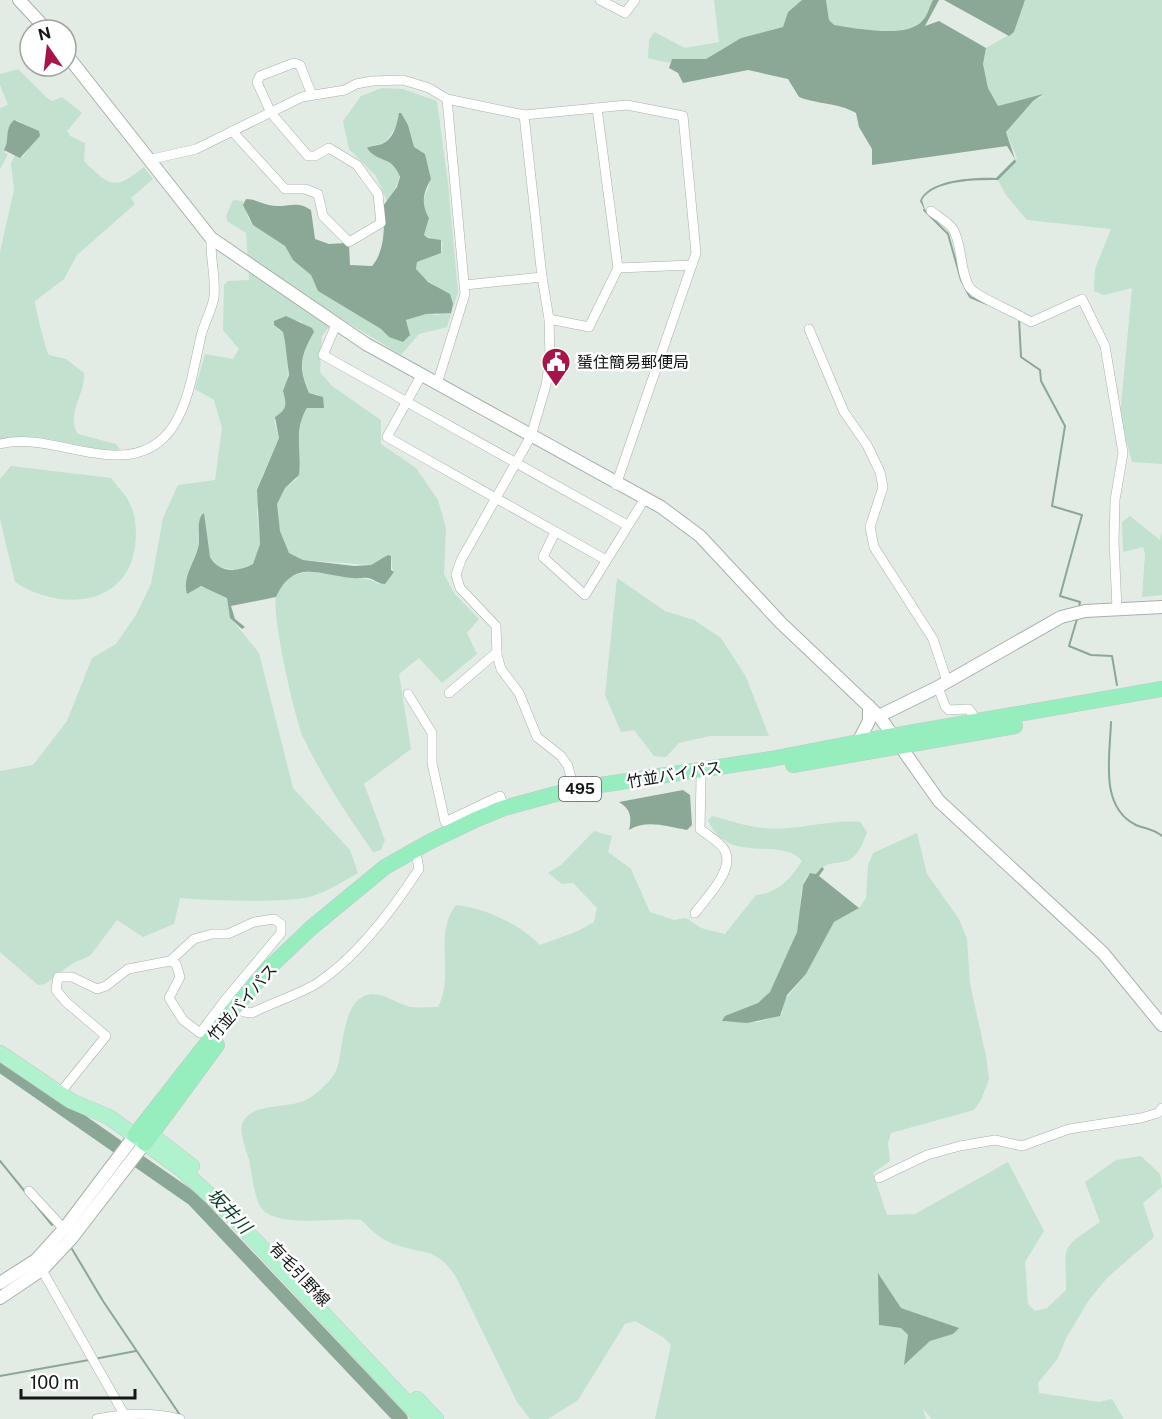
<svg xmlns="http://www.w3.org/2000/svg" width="1162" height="1419" viewBox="0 0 1162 1419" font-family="'Public Sans','Noto Sans JP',sans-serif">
	<rect width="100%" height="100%" fill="#e2ece5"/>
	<g fill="#c2e1ce" fill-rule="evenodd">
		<polygon points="714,0 802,0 788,12 783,27 741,38 706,59 673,59 669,63 648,58 649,40 654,32 685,48 719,42"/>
		<path d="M826 0H933C929 7 928 15 922 21 907 39 854 28 833 25L829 20Z"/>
		<polygon points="1025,0 1162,0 1162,464 1132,462 1120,416 1132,288 1104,295 1094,291 1095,269 1111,229 1027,220 1006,195 998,180 1017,158 1006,132 1033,101 1043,96 998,106 988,88 983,64 986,48 1014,32"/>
		<path d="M18 69 47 98 52 101 62 97 82 113 67 131 70 136 85 143 84 161C111 188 115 190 144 167L153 179 131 198 135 204 77 255 64 279 35 301C35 307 46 351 49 355L66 359 84 373C86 394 65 413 78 434L116 444 120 450C79 451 43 429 0 439V252L14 190 11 163 15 155 23 157 34 140 36 130 16 120 7 138 5 153 8 154 0 169V108L8 105 0 85V74Z"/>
		<path d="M382 88 403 89 437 101 448 183 458 292 447 327 419 334 401 355 337 316 322 336 320 372 332 386 381 420V444L416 468 438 500 446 528 444 574 454 593 479 619 467 633 477 654 442 683 419 658 399 674 411 749 364 784 385 840 381 850 373 852C347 815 324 780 304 739 295 720 272 618 276 597 279 579 293 574 309 572 321 571 370 577 379 584L393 574 391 555 371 565 303 560 289 553 283 543 277 519V503L285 488 296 480 300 469 297 450 302 415 319 395 309 393C301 373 298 353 312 336L301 321 293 320 278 329 283 332C287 349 290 369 286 385 284 393 289 401 284 409 282 413 278 416 274 420L279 438 262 477 257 512 260 544 253 564 237 570 219 567 210 557 199 523 198 548 189 570 198 587 211 588 227 598 233 621 259 653 293 788 350 850 358 873C340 883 320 897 298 899 260 902 219 901 180 898L174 924 143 937 117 920 90 956 73 963 45 984 38 985 0 952V771L33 765 67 721 92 658 116 644 136 615 151 584 163 518 178 485 215 480 222 428 214 400 195 389 205 354 233 359 239 349 223 330 224 285 228 281 249 280 246 233 227 221 226 216 233 200 243 201 248 218 253 225 285 246 293 260 311 275 318 291 381 329 389 337 409 330 406 320 426 314 439 315 437 287 420 276 416 269 417 262 441 253 443 243 424 235 429 218C416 197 432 191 430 174 429 168 426 161 425 154L413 147 408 125 398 116 397 125 385 143 370 146C388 170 415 163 387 201L376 176 349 149 343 121 361 96Z"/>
		<path d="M11 466 111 478C117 486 124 493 128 500 136 514 137 531 135 546 127 608 58 611 15 582L0 519V479Z"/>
		<polygon points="1130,516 1160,540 1162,531 1162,595 1142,597 1145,554 1143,547 1123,552 1122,522"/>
		<polygon points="617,578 665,611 694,620 721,638 746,677 769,736 710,736 679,743 666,757 654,756 634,730 621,732 605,695"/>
		<path d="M712 816C728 820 745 826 762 828 795 832 828 819 860 822L867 832C851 880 835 850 816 874L810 873C799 884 801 899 800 913 799 934 779 985 764 999 754 1007 738 1012 725 1016V1022H758L782 1014 784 1001 806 974 834 922 859 908 866 898 868 865 873 853 917 833 927 874 959 919 967 939 970 984 986 1056 989 1079 981 1100 974 1110 891 1133 888 1143 890 1161 873 1173 887 1215 915 1214 1008 1162 1044 1231 1025 1262 1028 1304 1035 1311 1047 1308 1066 1290C1066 1241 1059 1251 1100 1222L1085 1182 1116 1160 1141 1156 1160 1174 1162 1187 1143 1203 1154 1237 1107 1278 1089 1300 1066 1338 1058 1358 1038 1383 1039 1393 1099 1402 1112 1399 1124 1419H932L923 1409 926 1419H655L671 1345 663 1337 635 1321 625 1324 578 1400 548 1419H530L517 1402 456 1277C434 1243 421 1257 387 1241 378 1237 369 1227 361 1220 337 1217 269 1230 259 1204 253 1190 252 1173 249 1159 246 1150 237 1128 244 1120 256 1102 291 1109 308 1099 317 1094 328 1083 334 1075 344 1060 340 1006 364 996 382 989 395 1004 411 1007 420 1008 429 1007 438 1007 455 975 433 934 456 905 485 908 519 924 540 945L578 931 594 922 597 908 573 883 562 884 548 873 561 865 594 831 612 836 608 852 631 869 650 912 674 920 686 918 701 928 725 934 756 895C779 893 790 879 802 861 780 835 728 867 708 820ZM879 1274 901 1308 958 1328 953 1334 930 1341 905 1364 908 1336 901 1328 879 1325Z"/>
	</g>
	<g fill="#8aa895">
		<path d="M802 0H826L829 20 834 25C855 28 907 39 922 21 928 15 929 7 933 0H939L925 26 939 21 986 48 983 64 988 88 998 106 1043 94 1033 101 1006 132 1016 162 998 180C977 180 933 180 922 200L926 213 920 201C928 179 976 177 996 178L1015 159 1007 146 872 165V149L859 127 856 113C836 102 820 105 799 97L788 79 748 70 683 83 678 73 669 68 672 59H706L741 38 783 27 788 12Z"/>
		<polygon points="944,0 1025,0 1014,32 1009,36"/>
		<path d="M399 113H401L408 125 414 147 425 154 431 179C424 191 420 203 429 218L424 235 428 238 441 240V253L417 262 416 269 428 282 450 294 453 304 451 313 426 314 406 320 410 335 403 342 389 337 381 329 318 291 311 275 293 260 285 246 253 225 243 205 246 199C254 199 261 203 269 205 285 209 296 199 311 210L315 239 329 244 346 243 349 245 350 265 372 266C385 252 385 224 383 206L397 187 400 177C392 155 377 163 367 148 372 145 377 146 382 144 394 139 397 124 399 113Z"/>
		<path d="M14 120 39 131 40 136 20 158 4 150C10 140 4 129 14 120Z"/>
		<path d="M286 316 312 328 314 332C300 356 298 367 309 393L323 397 324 408H307C293 429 302 454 299 475L285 488 277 504 280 531 289 553 303 560 354 566 371 565 388 555 391 556V570L394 572 385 584C378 584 374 579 368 578 363 577 358 579 353 578 321 576 294 557 276 597L231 606 235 619 245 627 242 629 230 618 227 598 201 586 187 594C182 578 194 563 198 548 201 538 195 519 204 513L210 557C220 574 238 572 253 564L260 544 257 490 279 438 275 417C287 410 287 404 283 391L289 375 285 342 283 332 274 325V321Z"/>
		<path d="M683 790 690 795 692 825 687 830C667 827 647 819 629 830 632 818 631 809 619 802Z"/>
		<polygon points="822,867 824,869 819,876 859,908 834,922 806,974 787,995 780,1016 747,1023 722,1021 725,1016 758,1003 770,992 797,932 803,885 810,873 816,874"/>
		<polygon points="878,1273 901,1308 959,1328 953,1334 930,1341 904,1365 908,1335 901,1328 879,1325"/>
	</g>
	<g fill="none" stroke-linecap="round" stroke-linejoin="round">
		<g stroke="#8aa895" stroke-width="2">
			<polyline points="924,210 948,234 961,280 970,297 987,304"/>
			<polyline points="1019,319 1021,357 1040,370 1041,381 1065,426 1052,506 1082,515 1060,596 1080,602 1079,607"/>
			<polyline points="1077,619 1069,646 1091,655 1112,656 1117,685"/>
			<path d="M1111 722C1110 756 1099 807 1136 825 1146 829 1154 829 1162 836"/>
			<polyline points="0,1161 52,1225"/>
			<polyline points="72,1249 103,1301 180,1415"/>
			<polyline points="94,1359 136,1351"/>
			<polyline points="0,1376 89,1360"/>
		</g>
		<polyline stroke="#8aa895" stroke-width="14" points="0,1065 193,1199 401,1419"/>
		<g stroke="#a7b1aa" stroke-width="10">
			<g id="minor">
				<polyline points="600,0 625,13 635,0"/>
				<polyline points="524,115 542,277 549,319 550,359 546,385 531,436 461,560 456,575 460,588 496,626 497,655 501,669 519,693 537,737 561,756 568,766 576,797"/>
				<polyline points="232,131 285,189 305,189 318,194 323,216 349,242 381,223 378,194 357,165 329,148 315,156 308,156 271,113 257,82 260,76 294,63 300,65 312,95"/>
				<polyline points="148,160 196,149 302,97 345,90 356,84 372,81 403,80 429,88 447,99 524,115 627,105 683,116 696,253 616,485"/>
				<path d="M931 211C937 216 948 222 953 229 963 246 959 271 970 288 977 297 1017 313 1031 322L1082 299 1105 346 1123 453 1115 500 1114 542 1117 609"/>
				<polyline points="618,268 692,265"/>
				<polyline points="465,285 542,277"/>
				<polyline points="549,319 589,327 618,268 597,108"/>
				<polyline points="336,325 323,355 627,525"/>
				<polyline points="809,329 844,412 867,445 880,472 883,487 870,527 874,547 933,639 947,681"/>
				<polyline points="421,376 387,437 606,560"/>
				<polyline points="437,384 465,294 447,99"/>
				<path d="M0 444C37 435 76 454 113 455 184 458 189 387 201 336 204 323 212 310 214 297 216 278 210 257 211 238"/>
				<polyline points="555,532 543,557 585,595 644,500"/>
				<polyline points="938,687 945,706 949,710 969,709 977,721"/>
				<polyline points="449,693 497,652"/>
				<polyline points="408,694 432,733 432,763 445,822 500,796 504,808"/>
				<path d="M695 913C705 899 735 870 725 851 721 842 707 835 700 829L701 778"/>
				<polyline points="170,961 176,964 180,977 169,998 183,1020 200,1033 226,999"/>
				<path d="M60 1093 106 1036 66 1002 56 990 58 977H72L97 989 106 986 128 969 170 961 194 939 212 934H228L254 922 274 919 281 924V933L226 999 244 1012 252 1013C273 1002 299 995 319 982 359 955 393 909 419 869L417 858"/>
				<polyline points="879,1178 927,1155 960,1146 995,1140 1022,1146 1069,1129 1141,1118 1158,1113 1162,1108"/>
				<polyline points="29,1191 64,1229"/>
				<polyline points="39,1265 124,1414 125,1419"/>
				<path d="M97 1419C126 1413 152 1412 180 1419"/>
			</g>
		</g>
		<g stroke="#a7b1aa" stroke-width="14">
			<g id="tertiary">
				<polyline points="19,0 47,30"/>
				<polyline points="66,54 211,238 366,344 661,507 700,536 781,623 879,716 939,801 1103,953 1162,1025"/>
				<polyline points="879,716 938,687 1061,617 1085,611 1162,607"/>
				<polyline points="858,742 869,721 869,706"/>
				<polyline points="0,1283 36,1260 64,1229 135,1135"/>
				<polyline points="0,1298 43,1269 71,1239 145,1143"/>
			</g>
		</g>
		<g stroke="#c6c7c7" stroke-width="16">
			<g id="primary">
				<polyline points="0,1053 71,1101 109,1117 181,1169 232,1216 422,1419"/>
				<polyline points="142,1128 192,1166"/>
				<polyline points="417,1399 436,1419"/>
			</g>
		</g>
		<g stroke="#c6c7c7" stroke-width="16">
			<g id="trunk">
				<polyline points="793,765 1015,726"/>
				<polyline points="135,1135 236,1006 269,968 311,928 385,867 431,841 477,819 504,808 574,789 771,759 879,738 1162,689"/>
				<polyline points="145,1143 217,1045"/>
			</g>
		</g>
		<use href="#minor" stroke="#fff" stroke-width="9"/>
		<use href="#tertiary" stroke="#fff" stroke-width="12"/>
		<use href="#primary" stroke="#b0f2ce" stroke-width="15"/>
		<use href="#trunk" stroke="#96eebe" stroke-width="15"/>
	</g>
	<defs>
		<g id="civic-pin" transform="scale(1.5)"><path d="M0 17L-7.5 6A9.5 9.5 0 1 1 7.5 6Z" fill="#a8144a" stroke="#fff"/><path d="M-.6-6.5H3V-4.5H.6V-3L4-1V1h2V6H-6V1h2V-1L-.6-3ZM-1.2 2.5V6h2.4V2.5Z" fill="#fff"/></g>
	</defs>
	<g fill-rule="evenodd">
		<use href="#civic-pin" x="556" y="362"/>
	</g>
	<g text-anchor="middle" stroke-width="5" stroke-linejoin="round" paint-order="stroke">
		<rect fill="#fff" stroke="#5a5d5b" stroke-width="1.5" x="559" y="777" width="42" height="24" rx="4.5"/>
		<g font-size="15" font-weight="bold" fill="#131715">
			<text x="580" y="794">495</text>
		</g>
		<g font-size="16" fill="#131715" stroke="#fff" text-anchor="start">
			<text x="577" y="368">蜑住簡易郵便局</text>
		</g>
		<g font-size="16" fill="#131715" stroke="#fff">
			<text transform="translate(674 774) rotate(-9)" y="6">竹並バイパス</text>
			<text transform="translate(242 1002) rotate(-49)" y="6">竹並バイパス</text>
			<text transform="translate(300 1274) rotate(47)" y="6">有毛引野線</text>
		</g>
		<g font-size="18" font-style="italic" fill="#023d23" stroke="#fff">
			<text transform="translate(229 1211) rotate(46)" y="6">坂井川</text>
		</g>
	</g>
	<g transform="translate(48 48) rotate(346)"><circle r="28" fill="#ffffff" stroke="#a1a2a1" stroke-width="1.5"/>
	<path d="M0-4.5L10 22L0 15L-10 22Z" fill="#a8144a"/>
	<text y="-9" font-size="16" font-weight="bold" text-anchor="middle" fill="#131715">N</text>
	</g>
	<path d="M21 1389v9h114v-9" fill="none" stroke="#131715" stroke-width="3"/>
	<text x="30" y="1389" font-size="18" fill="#131715" stroke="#ffffff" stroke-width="4.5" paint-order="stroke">100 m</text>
</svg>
